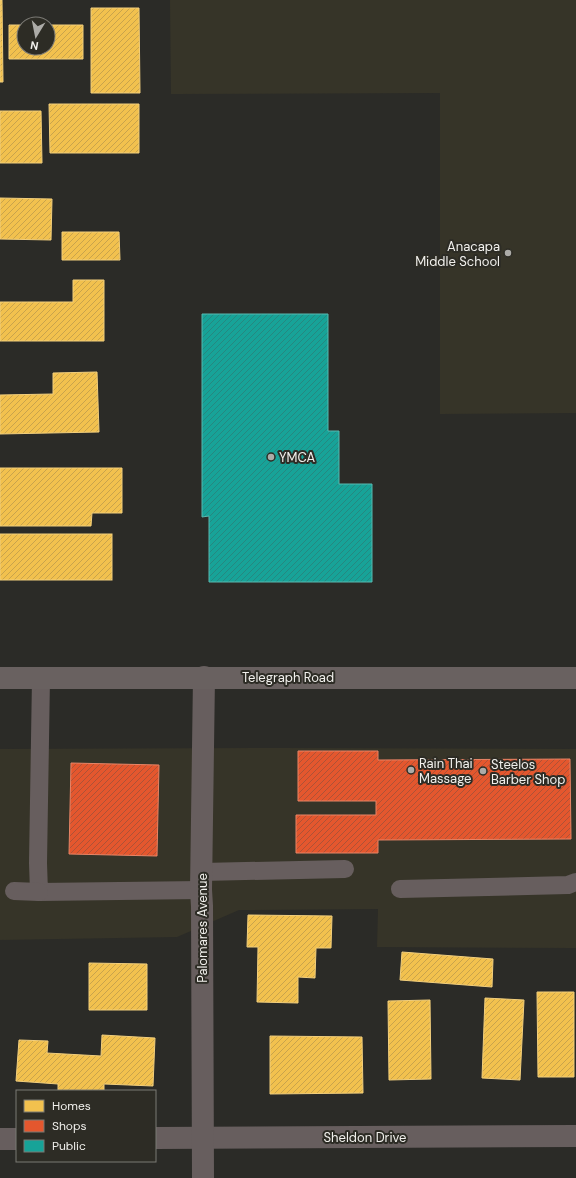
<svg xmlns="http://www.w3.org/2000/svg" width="576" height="1178" viewBox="0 0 576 1178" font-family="'DM Sans',sans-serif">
	<defs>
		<pattern id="homes-hatch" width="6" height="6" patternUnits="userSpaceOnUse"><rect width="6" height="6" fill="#f2c14e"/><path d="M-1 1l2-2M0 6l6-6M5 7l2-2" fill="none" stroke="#c8a34c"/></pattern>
		<pattern id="shops-hatch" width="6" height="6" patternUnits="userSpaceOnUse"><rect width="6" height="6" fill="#e4572e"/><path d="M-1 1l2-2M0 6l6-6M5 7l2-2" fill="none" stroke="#ad5237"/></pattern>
		<pattern id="public-hatch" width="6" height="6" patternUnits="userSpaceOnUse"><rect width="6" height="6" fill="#17a398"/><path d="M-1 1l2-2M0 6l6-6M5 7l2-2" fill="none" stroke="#268880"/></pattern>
	</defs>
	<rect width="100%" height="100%" fill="#2b2b27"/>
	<g fill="#363428">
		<polygon points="170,0 576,0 576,413 440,414 440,93 171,94"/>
		<polygon points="279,748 576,749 576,948 377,947 378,909 239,910 177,937 0,940 0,749"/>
	</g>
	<g fill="url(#homes-hatch)" stroke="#f2cf7d">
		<polygon points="0,0 2,0 3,82 0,82"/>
		<polygon points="91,8 139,8 140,93 91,93"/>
		<polygon points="9,25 24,25 24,48 48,48 48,25 83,25 83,59 9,59"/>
		<polygon points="49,104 139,104 139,153 50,153"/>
		<polygon points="0,111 41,111 42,163 0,163"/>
		<polygon points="0,198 52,199 51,240 0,239"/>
		<polygon points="62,232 119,232 120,260 62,260"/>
		<polygon points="73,280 104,280 104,341 0,341 0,302 73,302"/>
		<polygon points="97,372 99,432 0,434 0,395 53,394 53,373"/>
		<polygon points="0,468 122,468 122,513 92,513 91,526 0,526"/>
		<rect x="0" y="534" width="112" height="46"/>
		<polygon points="248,915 332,916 331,948 316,948 315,978 298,977 298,1003 257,1002 258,947 247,947"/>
		<polygon points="402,952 493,959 492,987 400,980"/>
		<polygon points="89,963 147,964 147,1010 89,1010"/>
		<polygon points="537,992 574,992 574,1077 538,1077"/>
		<polygon points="485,998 524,1000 520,1080 482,1078"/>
		<polygon points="430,1000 431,1079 389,1080 388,1001"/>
		<polygon points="102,1035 155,1038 153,1086 104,1084 104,1091 58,1091 58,1084 16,1081 19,1040 48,1041 47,1053 101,1056"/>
		<polygon points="270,1036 362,1037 363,1093 270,1094"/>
	</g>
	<g fill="url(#shops-hatch)" stroke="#e88567">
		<polygon points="298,751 378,751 378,760 570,759 571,839 378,840 378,853 296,853 296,815 376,815 376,801 298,801"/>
		<polygon points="71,763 159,765 157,856 69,854"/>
	</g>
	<polygon fill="url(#public-hatch)" stroke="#58bab1" points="202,314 328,314 328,431 339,431 339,484 372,484 372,582 209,582 209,516 202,517"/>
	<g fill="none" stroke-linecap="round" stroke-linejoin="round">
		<g stroke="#675e5e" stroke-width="18">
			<polyline points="41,678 38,863 39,892 201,890"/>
			<polyline points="202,872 345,869"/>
			<polyline points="400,889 568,885 576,882"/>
			<polyline points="14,891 39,892"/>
		</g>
		<g stroke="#675e5e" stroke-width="22">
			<polyline points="155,1138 576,1136"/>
			<polyline points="0,1139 17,1139"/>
			<polyline points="203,1178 202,906 201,890 204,677"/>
		</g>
		<polyline stroke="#696160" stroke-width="22" points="0,678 576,678"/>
	</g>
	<g fill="#acaba7" stroke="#2d2c25" stroke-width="1.5">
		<circle cx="508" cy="253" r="4"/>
		<circle cx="271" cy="457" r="4"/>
		<circle cx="411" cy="770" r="4"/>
		<circle cx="483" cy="771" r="4"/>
	</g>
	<g text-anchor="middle" stroke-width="4" stroke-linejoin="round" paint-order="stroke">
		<g font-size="13" fill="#f1f0ec" stroke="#2d2c25" text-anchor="start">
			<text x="500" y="251" text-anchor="end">Anacapa<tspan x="500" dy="15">Middle School</tspan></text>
			<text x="279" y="462">YMCA</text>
			<text x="419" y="768">Rain Thai<tspan x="419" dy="15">Massage</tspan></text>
			<text x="491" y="769">Steelos<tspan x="491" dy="15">Barber Shop</tspan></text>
		</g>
		<g font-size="13" fill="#f1f0ec" stroke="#2d2c25">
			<text x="288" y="682">Telegraph Road</text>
			<text transform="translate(202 928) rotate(-90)" y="5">Palomares Avenue</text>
			<text x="365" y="1142">Sheldon Drive</text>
		</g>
	</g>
	<rect x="16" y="1090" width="140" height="72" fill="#2d2c25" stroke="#7b7a75"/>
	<rect x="24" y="1100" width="20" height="12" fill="#f2c14e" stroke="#7b7a75"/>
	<text x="52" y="1110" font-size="12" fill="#f1f0ec">Homes</text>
	<rect x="24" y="1120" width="20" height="12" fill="#e4572e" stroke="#7b7a75"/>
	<text x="52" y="1130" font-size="12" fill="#f1f0ec">Shops</text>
	<rect x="24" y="1140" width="20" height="12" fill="#17a398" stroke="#7b7a75"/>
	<text x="52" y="1150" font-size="12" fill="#f1f0ec">Public</text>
	<g transform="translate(36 36) rotate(190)"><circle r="19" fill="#2d2c25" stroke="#7b7a75"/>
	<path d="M0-3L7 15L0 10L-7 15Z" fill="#acaba7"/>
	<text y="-6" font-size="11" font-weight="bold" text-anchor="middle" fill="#f1f0ec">N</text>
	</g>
</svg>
